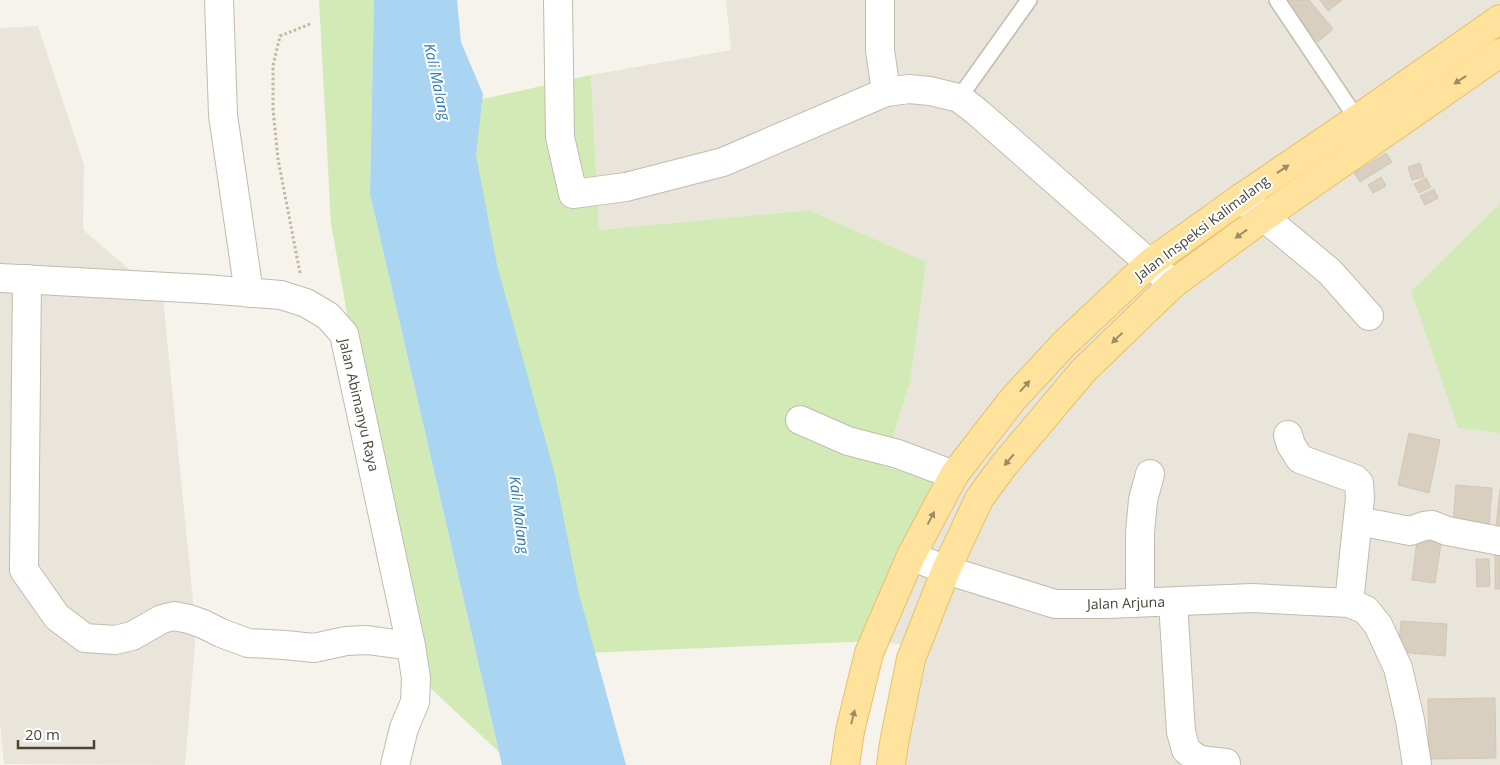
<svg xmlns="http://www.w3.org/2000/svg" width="1500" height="765" viewBox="0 0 1500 765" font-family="'Open Sans',sans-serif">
	<rect width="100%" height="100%" fill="#f6f3ec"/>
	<g fill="#eae5da">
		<polygon points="726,0 1500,0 1500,203 1411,293 1458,428 1500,433 1500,765 893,765 916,646 874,641 957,486 884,468 910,382 807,210 599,230 591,75 731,50"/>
		<polygon points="38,26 84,165 83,230 163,298 196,631 185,765 4,764 0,724 0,28"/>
	</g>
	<g fill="#d2eab5">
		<polygon points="319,0 374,0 370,194 499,752 411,670 331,224"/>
		<polygon points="591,75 599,230 808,210 926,262 910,382 884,467 957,486 874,641 537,655 442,108"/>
		<polygon points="1500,203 1500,433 1458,428 1411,292"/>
	</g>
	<polygon fill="#a9d4f2" points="374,0 457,0 461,42 483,94 476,155 497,265 555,475 578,590 626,765 502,765 370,194"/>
	<g fill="#d8cfc1" stroke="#d3c7b4">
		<polygon points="1282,0 1309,0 1333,29 1318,42"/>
		<polygon points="1320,0 1342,0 1328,11"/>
		<polygon points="1386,153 1392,162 1360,182 1354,173"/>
		<polygon points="1420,163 1424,177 1412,180 1408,167"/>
		<polygon points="1381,177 1386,186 1373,193 1368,185"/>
		<polygon points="1426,178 1431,187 1419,193 1414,184"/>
		<polygon points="1434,189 1438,198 1425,205 1420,196"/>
		<polygon points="1409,433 1440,440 1429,493 1398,485"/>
		<polygon points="1456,485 1492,488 1489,526 1453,524"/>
		<polygon points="1500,489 1500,527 1496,527"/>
		<polygon points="1417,540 1441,543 1435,583 1412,580"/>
		<rect x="1495" y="553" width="5" height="36"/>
		<polygon points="1476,559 1489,559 1490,586 1477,587"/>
		<polygon points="1401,621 1447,624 1445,656 1398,652"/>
		<polygon points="1495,698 1496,758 1429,759 1428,699"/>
	</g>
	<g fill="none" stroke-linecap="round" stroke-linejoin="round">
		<g stroke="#c2bbae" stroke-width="18">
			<g id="service">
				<polyline points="1277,0 1357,119"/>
				<polyline points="959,98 1029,0"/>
			</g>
		</g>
		<g stroke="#c2bbae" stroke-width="30">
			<g id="minor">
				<polyline points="219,0 223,115 249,293"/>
				<polyline points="558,0 560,137 573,194 626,187 723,162 886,92 909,89 930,91 959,98 976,111 1173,284"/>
				<polyline points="880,0 880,50 886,92"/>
				<polyline points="1241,198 1330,272 1369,316"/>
				<polyline points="0,278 205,289 281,295 306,303 328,316 344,334 411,646 416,678 415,702 404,728 395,765"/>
				<polyline points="27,279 24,570 57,617 85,638 115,640 132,636 162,619 174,616 189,619 203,624 221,633 248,643 285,645 314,648 346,641 367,640 411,646"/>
				<polyline points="800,420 848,441 898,454 954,475"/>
				<polyline points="1288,435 1291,445 1300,459 1355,479 1359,483 1360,498 1349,603"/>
				<polyline points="1358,521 1410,531 1424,526 1432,525 1447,531 1500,541"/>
				<polyline points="911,556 946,570 1055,604 1107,604 1252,598 1349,603 1366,610 1378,625 1398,668 1410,720 1417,765"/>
				<polyline points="1140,602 1140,533 1143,500 1150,474"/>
				<polyline points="1173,602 1181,732 1186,750 1199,760 1226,763"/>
			</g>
		</g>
		<g stroke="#e6c16a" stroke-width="30">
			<g id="primary">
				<polyline points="845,765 850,731 869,653 911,556 954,475 1013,399 1064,344 1150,263 1241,198 1357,119 1500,19"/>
				<polyline points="891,765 894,743 911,659 946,570 979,499 1004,465 1083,371 1173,284 1264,217 1500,53"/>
			</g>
		</g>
		<polyline stroke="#c4b79f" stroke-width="3" stroke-dasharray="2.5 2.5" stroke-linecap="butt" points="300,273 278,159 273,109 273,66 280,36 310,24"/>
		<use href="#service" stroke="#fff" stroke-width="15"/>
		<use href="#minor" stroke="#fff" stroke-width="28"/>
		<use href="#primary" stroke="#ffe39c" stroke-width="28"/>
	</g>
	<defs><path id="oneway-solid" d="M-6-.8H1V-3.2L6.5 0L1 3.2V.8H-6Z" transform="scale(1.25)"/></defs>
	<g fill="#9c8c66">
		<use href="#oneway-solid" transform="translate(1460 80) rotate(146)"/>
		<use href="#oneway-solid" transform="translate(1283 169) rotate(-34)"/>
		<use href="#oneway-solid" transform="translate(1241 234) rotate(144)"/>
		<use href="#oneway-solid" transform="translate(1117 338) rotate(136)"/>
		<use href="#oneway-solid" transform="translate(1025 386) rotate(-48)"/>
		<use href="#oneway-solid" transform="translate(1009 460) rotate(130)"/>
		<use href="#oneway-solid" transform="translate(931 518) rotate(-62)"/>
		<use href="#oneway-solid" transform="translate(853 717) rotate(-76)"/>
	</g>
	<g text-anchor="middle" stroke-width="4" stroke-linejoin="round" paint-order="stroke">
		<g font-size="14" fill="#4b4439" stroke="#fff">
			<text transform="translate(1202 228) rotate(-37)" y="5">Jalan Inspeksi Kalimalang</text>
			<text transform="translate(359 405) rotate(77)" y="5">Jalan Abimanyu Raya</text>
			<text transform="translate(1126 603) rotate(-2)" y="5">Jalan Arjuna</text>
		</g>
		<g font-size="15" font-style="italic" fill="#2e7ab2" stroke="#fff">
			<text transform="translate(437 82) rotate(78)" y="5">Kali Malang</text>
			<text transform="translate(519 515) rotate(83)" y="5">Kali Malang</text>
		</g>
	</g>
	<path d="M18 740v8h76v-8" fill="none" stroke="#4b4439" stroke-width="2.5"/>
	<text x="25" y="740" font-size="15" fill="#4b4439" stroke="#ffffff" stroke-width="4" paint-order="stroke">20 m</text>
</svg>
